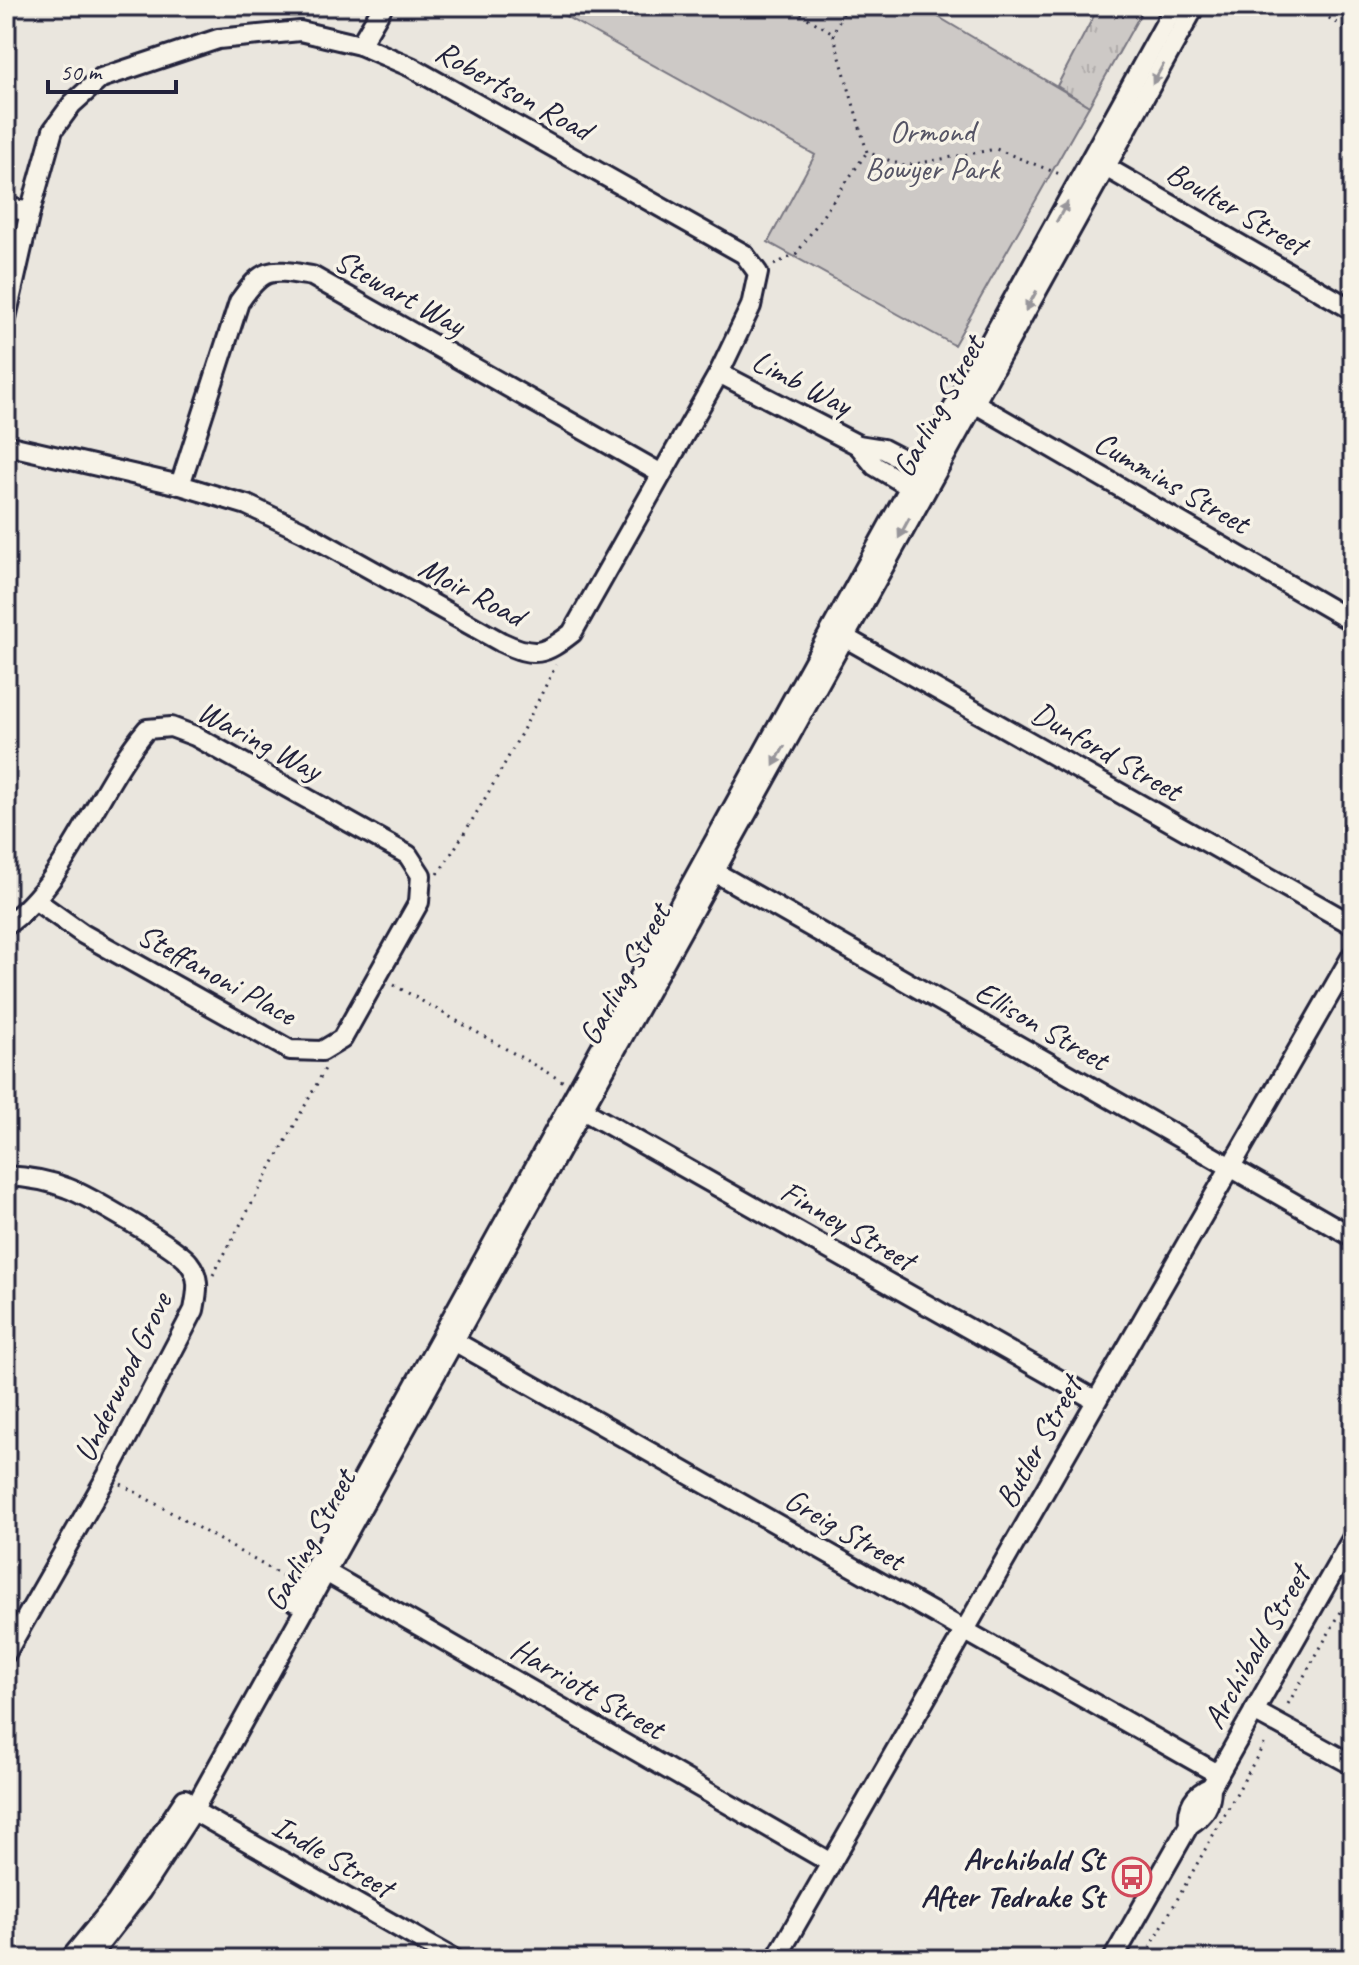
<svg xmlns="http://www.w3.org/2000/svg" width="1359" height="1965" viewBox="0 0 1359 1965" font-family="Caveat,sans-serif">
	<defs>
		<pattern id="grass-tufts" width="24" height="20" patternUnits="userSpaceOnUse" patternTransform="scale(2)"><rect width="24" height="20" fill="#cdc9c6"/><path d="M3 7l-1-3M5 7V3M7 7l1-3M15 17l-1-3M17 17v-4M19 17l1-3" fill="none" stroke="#b0acab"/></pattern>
	</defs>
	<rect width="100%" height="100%" fill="#eae6de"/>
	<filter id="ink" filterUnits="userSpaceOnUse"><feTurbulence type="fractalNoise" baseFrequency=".0125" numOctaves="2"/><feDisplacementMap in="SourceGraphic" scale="16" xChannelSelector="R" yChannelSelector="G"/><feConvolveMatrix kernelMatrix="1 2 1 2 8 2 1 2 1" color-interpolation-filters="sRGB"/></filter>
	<g filter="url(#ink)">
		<polygon fill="url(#grass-tufts)" stroke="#787680" stroke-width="2" points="1099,6 1145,6 1089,106 1057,86"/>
		<polygon fill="#cdc9c6" stroke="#787680" stroke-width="2" points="547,6 920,6 1089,106 954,345 768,242 815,155"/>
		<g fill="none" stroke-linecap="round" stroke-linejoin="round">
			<g stroke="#22223b" stroke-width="24">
				<g id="minor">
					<polyline points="360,45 383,6"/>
					<polyline points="1097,162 1353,310"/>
					<polyline points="6,207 30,212"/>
					<path d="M6 318 30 212 53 130 72 104 101 78 218 39 300 31 360 45 411 67 744 254 758 273 751 306 719 373 572 633C544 655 535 658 501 642L304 532 247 505 180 485 6 445"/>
					<polyline points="719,373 858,445 883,449 931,474"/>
					<polyline points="964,397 1353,622"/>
					<polyline points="858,445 875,466 920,493"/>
					<path d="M180 485 239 302C264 266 270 269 312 276L660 473"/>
					<polyline points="837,633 1353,925"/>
					<polyline points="706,867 1353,1237"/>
					<path d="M6 925C66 885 98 786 147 729L171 727 195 736 408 855 421 875 419 902 342 1039 322 1051 290 1050 83 934 35 900"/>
					<polyline points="572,1104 1095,1400"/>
					<path d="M6 1176C27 1177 47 1180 67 1188 86 1195 179 1248 189 1263 201 1278 197 1293 194 1310L107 1476 6 1653"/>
					<polyline points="445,1336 1218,1774"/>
					<polyline points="317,1567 831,1863"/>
					<polyline points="295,1602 1175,6"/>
					<polyline points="1254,1711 1353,1765"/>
					<polyline points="185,1806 454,1959"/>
					<path d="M1189 1825C1187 1806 1194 1794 1211 1787"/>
					<polyline points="70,1959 116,1903 185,1799"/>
					<polyline points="88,1959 141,1891 193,1811 1195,6"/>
					<polyline points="776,1959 1353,954"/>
					<path d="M1113 1959 1189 1825C1205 1815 1211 1805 1211 1787L1353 1537"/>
				</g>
			</g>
			<g stroke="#22223b" stroke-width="3" stroke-dasharray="2 6" stroke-linecap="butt">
				<polyline points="787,6 833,33"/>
				<polyline points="847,6 833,33 867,152 904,166 996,149 1062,175"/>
				<polyline points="1308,6 1353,32"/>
				<polyline points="774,265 797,253 867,152"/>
				<path d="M438 874C482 808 521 736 556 665"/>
				<polyline points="394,985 564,1082"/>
				<polyline points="213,1275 326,1067"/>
				<polyline points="121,1484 288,1579"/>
				<polyline points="1288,1704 1353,1591"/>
				<polyline points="1146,1955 1267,1739"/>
			</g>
			<use href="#minor" stroke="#f7f3e8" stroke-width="18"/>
		</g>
		<defs><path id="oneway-solid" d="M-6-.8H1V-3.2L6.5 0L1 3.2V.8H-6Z" transform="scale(2)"/></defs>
		<g fill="#97959a">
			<use href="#oneway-solid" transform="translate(1158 74) rotate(119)"/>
			<use href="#oneway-solid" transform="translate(1062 212) rotate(-61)"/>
			<use href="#oneway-solid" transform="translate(1031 301) rotate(119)"/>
			<use href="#oneway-solid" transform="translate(904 528) rotate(118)"/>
			<use href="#oneway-solid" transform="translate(779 756) rotate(119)"/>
		</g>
	</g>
	<defs>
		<g id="bus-ring" transform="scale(2)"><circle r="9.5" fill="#f7f3e8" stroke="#d1495b" stroke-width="1.5"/><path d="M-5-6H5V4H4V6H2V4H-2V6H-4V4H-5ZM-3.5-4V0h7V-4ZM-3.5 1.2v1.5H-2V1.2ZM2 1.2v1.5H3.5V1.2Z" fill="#d1495b"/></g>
	</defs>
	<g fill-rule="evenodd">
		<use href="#bus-ring" x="1132" y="1877"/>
	</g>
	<g text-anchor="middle" stroke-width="7" stroke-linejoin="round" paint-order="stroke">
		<g font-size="32" fill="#22223b" stroke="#f7f3e8">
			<text transform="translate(514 90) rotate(29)" y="11">Robertson Road</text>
			<text transform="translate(1237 208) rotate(30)" y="11">Boulter Street</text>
			<text transform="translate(400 292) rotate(29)" y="11">Stewart Way</text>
			<text transform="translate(802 382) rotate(27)" y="11">Limb Way</text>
			<text transform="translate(938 406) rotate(-61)" y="11">Garling Street</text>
			<text transform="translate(1172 482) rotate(30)" y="11">Cummins Street</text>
			<text transform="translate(472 591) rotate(28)" y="11">Moir Road</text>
			<text transform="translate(260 740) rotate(28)" y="11">Waring Way</text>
			<text transform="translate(1107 751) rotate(30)" y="11">Dunford Street</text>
			<text transform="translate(217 974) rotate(29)" y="11">Steffanoni Place</text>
			<text transform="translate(624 974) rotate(-61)" y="11">Garling Street</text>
			<text transform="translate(1042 1025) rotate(30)" y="11">Ellison Street</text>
			<text transform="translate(848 1225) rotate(30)" y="11">Finney Street</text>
			<text transform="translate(122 1377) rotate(-64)" y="11">Underwood Grove</text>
			<text transform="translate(1038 1442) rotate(-61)" y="11">Butler Street</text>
			<text transform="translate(845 1529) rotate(30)" y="11">Greig Street</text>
			<text transform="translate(309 1540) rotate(-61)" y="11">Garling Street</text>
			<text transform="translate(1256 1647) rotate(-60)" y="11">Archibald Street</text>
			<text transform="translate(588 1688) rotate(30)" y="11">Harriott Street</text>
			<text transform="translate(333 1856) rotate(30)" y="11">Indle Street</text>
		</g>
		<g font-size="32" fill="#555465" stroke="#f7f3e8">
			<text x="932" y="142">Ormond<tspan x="932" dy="37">Bowyer Park</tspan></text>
		</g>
		<g font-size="32" font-weight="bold" fill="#22223b" stroke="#f7f3e8" text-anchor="end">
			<text x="1104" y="1870">Archibald St<tspan x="1104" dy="37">After Tedrake St</tspan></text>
		</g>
	</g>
	<rect width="1359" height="1965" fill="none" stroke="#f7f3e8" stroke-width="32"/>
	<rect x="16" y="16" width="1327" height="1933" fill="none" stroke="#22223b" stroke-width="3" filter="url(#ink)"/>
	<path d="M48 80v12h128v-12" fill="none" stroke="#22223b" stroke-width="4"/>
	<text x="60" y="80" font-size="24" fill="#22223b" stroke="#f7f3e8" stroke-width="6" paint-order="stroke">50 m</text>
</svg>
